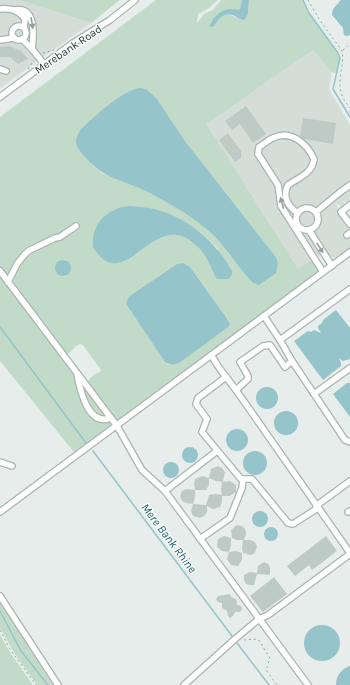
<svg xmlns="http://www.w3.org/2000/svg" width="350" height="685" viewBox="0 0 350 685" font-family="Karla,sans-serif">
	<rect width="100%" height="100%" fill="#e6edea"/>
	<g fill="#d4ddd8">
		<polygon points="0,0 19,0 91,23 0,88"/>
		<polygon points="313,50 332,72 329,89 350,125 350,196 349,198 350,201 347,203 345,201 343,202 345,204 341,207 338,204 336,205 339,209 337,210 350,228 350,248 336,258 328,255 325,252 298,270 205,124"/>
	</g>
	<g fill="#c2dbc8" fill-rule="evenodd">
		<polygon points="19,0 120,0 91,23"/>
		<path d="M156 0H218L209 8 198 14 197 23 204 14 213 10 221 0H242L240 9C227 11 215 13 209 26H213C224 14 225 11 241 20L248 14 249 0H303L309 13 338 53 340 58 336 73 332 72 313 50 206 124 298 269 312 260 319 271 74 452 0 361V117ZM123 95 157 99 185 141 276 257 278 263 253 283 225 247 211 232 190 216 150 192 102 173 94 167 81 152 83 127ZM128 206C163 206 195 223 218 249L214 275C211 264 205 255 197 246 174 221 154 243 133 256 127 259 122 261 116 263ZM183 263 190 267 229 321 169 365 165 362 126 304 127 300 131 295 177 264ZM80 344 83 345 101 370 100 372C94 374 90 377 87 383L66 356 76 346Z"/>
		<polygon points="0,601 53,685 37,685 15,654 0,628"/>
		<polygon points="0,635 11,654 33,685 0,685"/>
	</g>
	<g fill="#95c4cb">
		<path d="M242 0H249L248 14 244 20C240 20 238 18 235 16 224 11 219 19 213 27L209 26C213 18 220 10 229 9 233 9 236 10 240 9Z"/>
		<polygon points="341,0 350,0 350,35 347,36 344,35 343,28 332,15 333,9"/>
		<path d="M139 88 146 89 157 99 185 141 276 257 278 263 276 273 259 285 253 283C237 267 227 247 210 232 193 217 172 205 152 194 136 185 116 181 102 172 95 168 77 151 76 143 76 137 79 131 83 127 99 113 119 93 139 88Z"/>
		<path d="M128 206C173 206 210 232 232 271 233 275 231 277 228 279H217C213 274 212 268 209 263 204 253 196 243 186 238 157 222 131 272 108 262 101 259 97 253 93 247 91 225 106 209 128 206Z"/>
		<circle cx="63" cy="268" r="8"/>
		<path d="M183 263 190 267 226 317 230 324 228 327 179 363C174 365 170 365 165 362L126 304 127 300 131 295 177 264Z"/>
		<polygon points="336,310 350,328 350,359 343,361 339,358 341,363 341,366 323,380 294,341 308,331 311,332 314,330 321,333 318,328 318,326 322,323 323,320"/>
		<polygon points="347,383 350,383 350,417 333,394"/>
		<circle cx="267" cy="398" r="11"/>
		<circle cx="286" cy="423" r="12"/>
		<circle cx="237" cy="440" r="11"/>
		<circle cx="190" cy="455" r="8"/>
		<circle cx="255" cy="463" r="12"/>
		<circle cx="171" cy="470" r="8"/>
		<circle cx="260" cy="519" r="8"/>
		<circle cx="271" cy="534" r="7"/>
		<circle cx="322" cy="643" r="18"/>
		<path d="M350 666V685H336C336 676 341 669 350 666Z"/>
	</g>
	<g fill="none" stroke-linecap="round" stroke-linejoin="round">
		<g stroke="#95c4cb" stroke-width="1.5">
			<polyline points="303,0 309,13 338,53 340,58 333,89 350,117"/>
			<polyline points="0,327 86,443"/>
			<polyline points="93,451 232,636"/>
			<polyline points="0,611 21,651 48,685"/>
			<polyline points="237,643 269,685"/>
		</g>
	</g>
	<g fill="#becac5">
		<polygon points="9,46 21,51 28,59 18,64 10,57 0,57 0,47"/>
		<polygon points="246,106 266,134 253,143 240,124 232,130 225,121"/>
		<polygon points="303,118 336,123 333,144 304,139 300,136"/>
		<polygon points="228,133 241,151 241,158 235,162 219,140"/>
		<polygon points="218,466 222,468 225,472 223,482 216,481 209,478 209,485 206,490 195,490 195,497 193,504 186,503 182,501 180,496 182,491 186,489 195,490 194,483 195,479 202,476 209,478 211,469"/>
		<polygon points="230,481 236,485 236,492 230,496 222,496 221,489 222,482"/>
		<polygon points="215,494 222,495 222,502 220,507 213,509 207,506 207,512 204,516 200,518 193,516 191,511 193,504 206,505 209,495"/>
		<polygon points="237,525 242,526 245,529 246,534 244,540 237,540 232,538 231,530"/>
		<polygon points="224,536 231,538 231,545 229,552 236,551 242,553 242,560 238,566 231,565 227,559 229,552 222,551 217,547 218,539"/>
		<polygon points="326,536 337,551 312,570 309,565 295,576 287,566"/>
		<polygon points="243,540 250,540 255,542 257,546 255,553 251,555 243,553 242,548"/>
		<polygon points="264,562 268,564 270,567 270,575 257,574 254,585 250,585 246,584 244,580 244,575 250,572 257,573 258,566"/>
		<polygon points="274,577 287,594 263,612 250,596"/>
		<polygon points="230,594 231,597 236,599 237,605 241,606 242,609 240,612 235,612 233,616 230,618 228,616 227,611 222,608 222,603 218,602 216,599 218,596"/>
	</g>
	<g fill="none" stroke-linecap="round" stroke-linejoin="round">
		<g stroke="#a9b5b0" stroke-width="8">
			<g id="minor">
				<path d="M0 9C11 8 18 10 25 19L24 27"/>
				<path d="M14 10C36 6 34 34 32 49"/>
				<circle cx="19" cy="33" r="7"/>
				<polyline points="22,39 32,49 44,64"/>
				<polyline points="0,40 14,38"/>
				<polyline points="0,69 6,71"/>
				<polyline points="0,97 73,43 110,20 135,0"/>
				<polyline points="350,205 341,212 350,224"/>
				<circle cx="307" cy="219" r="11"/>
				<polyline points="316,212 339,193 350,185"/>
				<path d="M298 213C288 207 282 196 288 185 298 178 313 173 314 159 307 144 291 129 273 138 268 140 264 144 259 147L258 154 278 185 281 206 323 272"/>
				<polyline points="309,230 332,266"/>
				<polyline points="347,235 350,233"/>
				<polyline points="0,271 117,426 142,470 165,491 308,685"/>
				<polyline points="8,282 17,264 25,254 30,250 55,238 60,237 76,226"/>
				<polyline points="264,316 280,340"/>
				<polyline points="211,355 220,369 236,390 350,553"/>
				<polyline points="292,361 280,340 350,289"/>
				<path d="M77 374C80 390 88 427 111 418"/>
				<polyline points="226,377 198,398 196,404 207,419 202,432 241,479 252,479 288,523 293,524 318,508"/>
				<polyline points="236,390 248,379 248,376 240,362 263,346 270,345 285,367 292,361 345,440 350,442"/>
				<polyline points="314,394 350,368"/>
				<polyline points="0,462 12,466"/>
				<polyline points="165,491 217,451"/>
				<polyline points="316,506 350,481"/>
				<polyline points="0,512 350,252"/>
				<polyline points="348,512 350,511"/>
				<polyline points="200,539 230,518 242,488 243,479"/>
				<polyline points="0,596 58,685"/>
				<polyline points="184,685 235,639 259,619 268,615 350,554"/>
			</g>
		</g>
		<g stroke="#8aada1" stroke-width="1" stroke-dasharray="2 3" stroke-linecap="butt">
			<path d="M308 0 319 19 342 51C345 65 336 80 342 95 343 99 347 104 350 108"/>
			<polyline points="343,50 350,44"/>
			<polyline points="43,53 54,50"/>
			<polyline points="28,69 34,60"/>
			<polyline points="0,630 10,649 36,685"/>
			<polyline points="244,640 258,639 270,658 266,670 277,685"/>
		</g>
		<use href="#minor" stroke="#fff" stroke-width="5.5"/>
	</g>
	<defs><path id="oneway-solid" d="M-6-.8H1V-3.2L6.5 0L1 3.2V.8H-6Z"/></defs>
	<g fill="#939e9a">
		<use href="#oneway-solid" transform="translate(32 23) rotate(80)"/>
		<use href="#oneway-solid" transform="translate(282 203) rotate(-106)"/>
		<use href="#oneway-solid" transform="translate(320 248) rotate(58)"/>
	</g>
	<g text-anchor="middle" stroke-width="3" stroke-linejoin="round" paint-order="stroke">
		<g font-size="11" fill="#273d36" stroke="#f6faf8">
			<text transform="translate(68 49) rotate(-34)" y="4">Merebank Road</text>
		</g>
		<g font-size="12" font-style="italic" fill="#286872" stroke="#f6faf8">
			<text transform="translate(169 538) rotate(53)" y="4">Mere Bank Rhine</text>
		</g>
	</g>
</svg>
